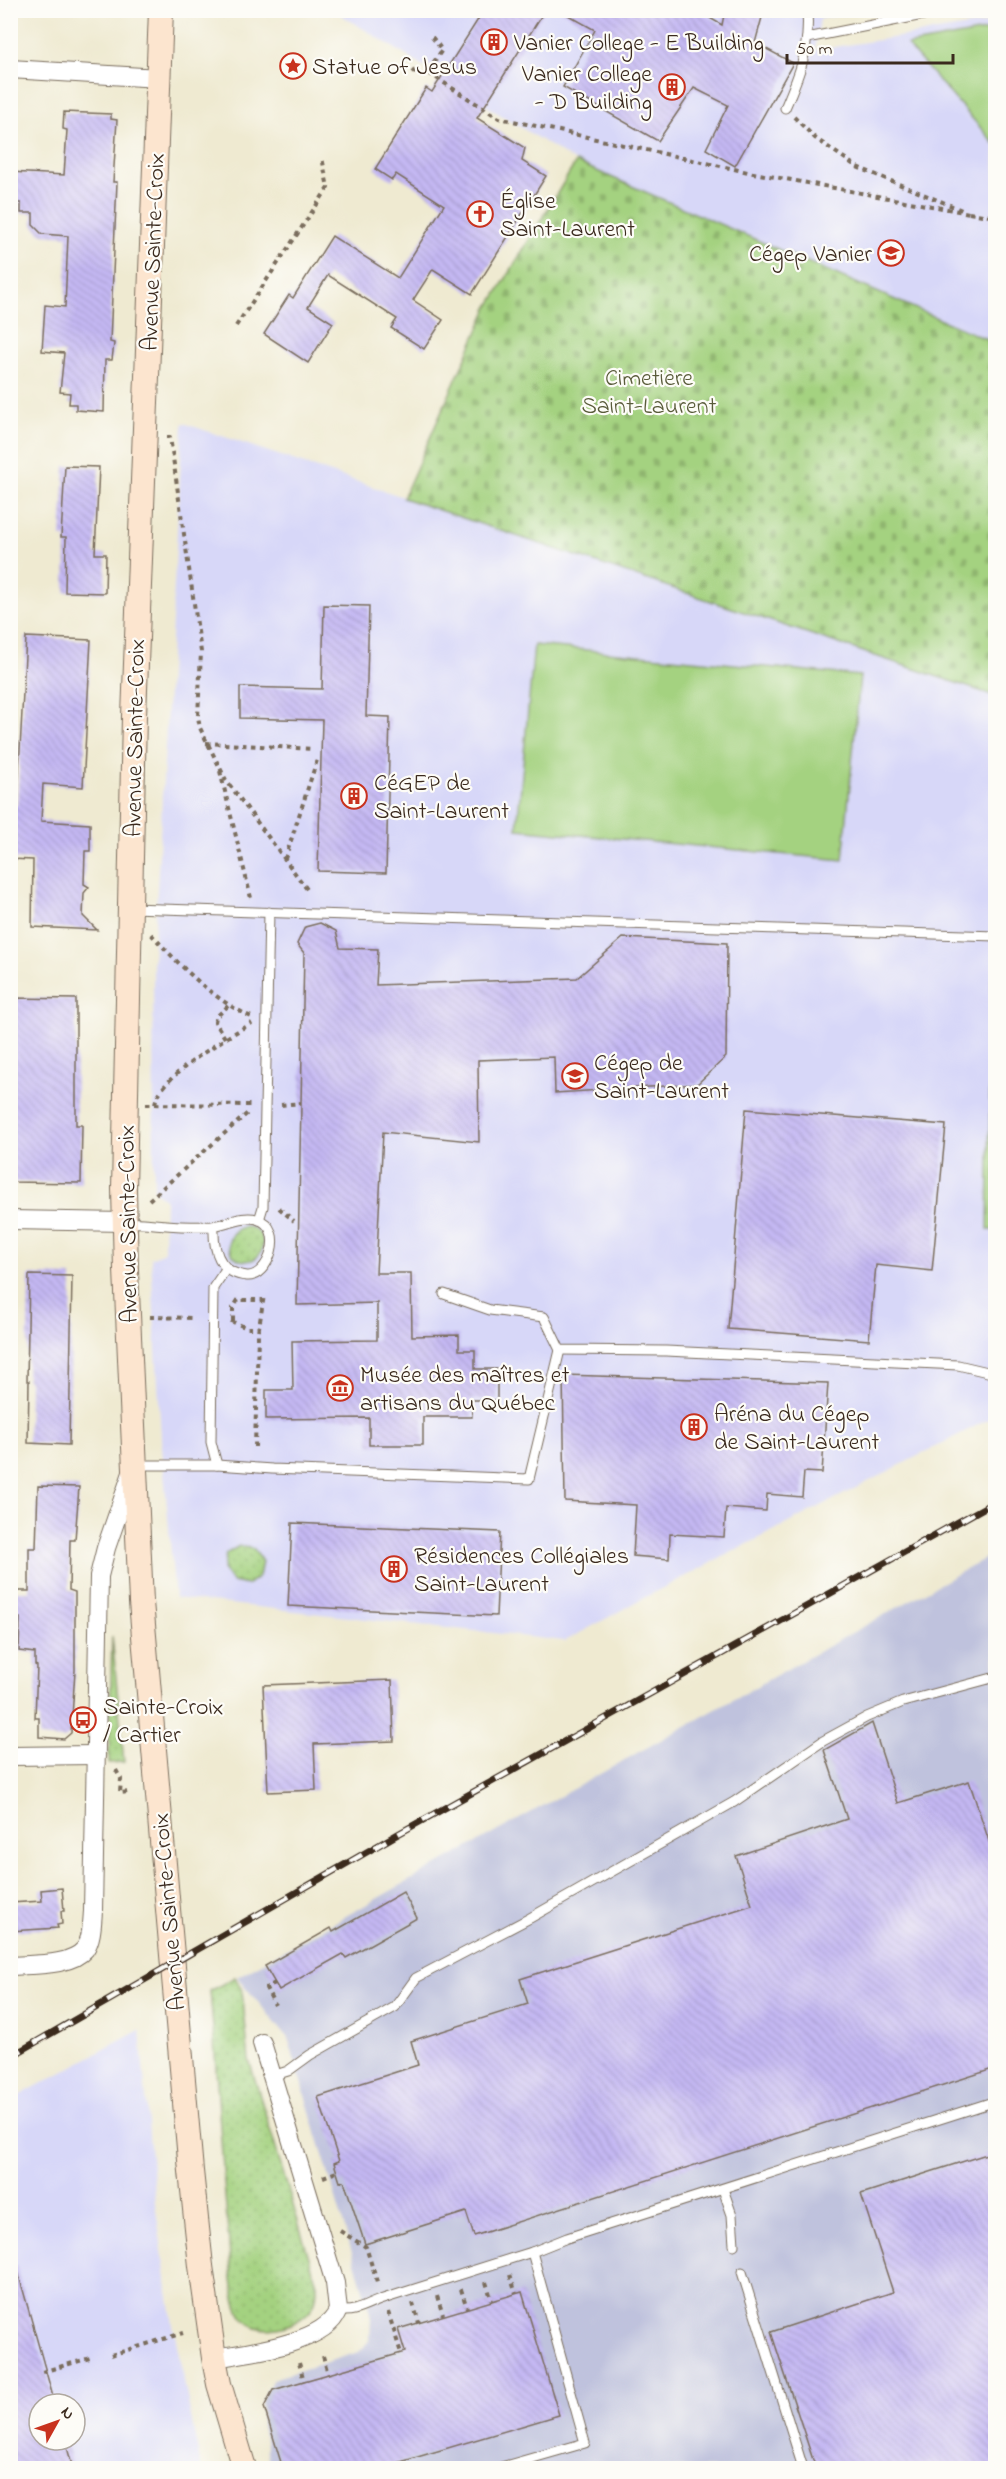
<svg xmlns="http://www.w3.org/2000/svg" width="1006" height="2479" viewBox="0 0 1006 2479" font-family="'Indie Flower',sans-serif">
	<defs>
		<pattern id="grass-dots" width="8" height="8" patternUnits="userSpaceOnUse" patternTransform="scale(1.5)"><rect width="8" height="8" fill="#a4d280"/><path d="M2 2h.1M6 6h.1" fill="none" stroke="#8eb46e" stroke-width="1.8" stroke-linecap="round"/></pattern>
		<pattern id="cemetery-stones" width="16" height="16" patternUnits="userSpaceOnUse" patternTransform="scale(1.5)"><rect width="16" height="16" fill="#a4d280"/><path d="M2 7V4a2 2 0 0 1 4 0v3zM10 15v-3a2 2 0 0 1 4 0v3z" fill="#8eb46e"/></pattern>
		<pattern id="building-back-hatch" width="6" height="6" patternUnits="userSpaceOnUse" patternTransform="scale(1.5)"><rect width="6" height="6" fill="#c4b8f3"/><path d="M-1 5l2 2M0 0l6 6M5-1l2 2" fill="none" stroke="#a99ed0"/></pattern>
	</defs>
	<rect width="100%" height="100%" fill="#fdfcf7"/>
	<filter id="ink" filterUnits="userSpaceOnUse"><feTurbulence type="fractalNoise" baseFrequency=".0167" numOctaves="2"/><feDisplacementMap in="SourceGraphic" scale="12" xChannelSelector="R" yChannelSelector="G"/><feConvolveMatrix kernelMatrix="1 2 1 2 8 2 1 2 1" color-interpolation-filters="sRGB"/></filter>
	<filter id="wash" filterUnits="userSpaceOnUse"><feTurbulence type="fractalNoise" baseFrequency=".008" numOctaves="4" result="noise"/><feDisplacementMap in="SourceGraphic" scale="24" xChannelSelector="R" yChannelSelector="G"/><feGaussianBlur stdDeviation="1.35" result="paint"/><feColorMatrix in="noise" values="0 0 0 0 0 0 0 0 0 0 0 0 0 0 0 0 0 1.4 0 .05"/><feComposite in="paint" operator="in"/></filter>
	<g filter="url(#wash)">
		<rect width="100%" height="100%" fill="#efead1"/>
		<g fill="#d7d7f8" fill-rule="evenodd">
			<polygon points="335,11 864,11 820,19 815,50 995,22 995,343 576,162"/>
			<polygon points="183,423 995,696 995,1416 653,1593 565,1641 175,1598 161,1438 151,1258 164,1252 165,1199 154,1190 153,962"/>
			<path d="M140 2030 155 2203 173 2325 201 2468H11V2100ZM39 2404H75V2440H39Z"/>
		</g>
		<polygon fill="#bfc2dd" points="995,1553 995,2468 270,2468 262,2425 261,2402 273,2379 359,2352 370,2341 371,2316 288,2038 237,1977"/>
		<g fill="url(#grass-dots)" stroke="#707e4f" stroke-width="1.5">
			<circle cx="246" cy="1244" r="17"/>
			<polygon points="239,1546 254,1549 262,1562 259,1576 247,1585 232,1582 223,1569 226,1554"/>
			<polygon points="112,1636 124,1762 109,1763"/>
			<path d="M235 1977 242 1991 249 2060 317 2284C317 2290 317 2296 315 2302 305 2327 254 2342 240 2313 231 2296 230 2253 228 2232 221 2152 217 2072 210 1991Z"/>
		</g>
		<polygon fill="url(#cemetery-stones)" stroke="#707e4f" stroke-width="1.5" points="576,162 995,343 995,696 403,498 488,308"/>
		<g fill="#a4d280" stroke="#707e4f" stroke-width="1.5">
			<polygon points="995,29 996,29 995,144 907,45"/>
			<polygon points="534,645 860,676 843,860 517,829"/>
			<polygon points="992,979 996,979 995,1230 988,1230"/>
		</g>
		<g id="blocks">
			<g fill="url(#building-back-hatch)">
				<polygon points="484,10 545,10 477,118 525,148 522,161 546,176 472,294 433,269 413,300 443,320 424,349 391,328 397,319 328,275 308,307 333,323 308,363 264,334 289,295 293,298 332,236 398,278 444,205 396,174 392,180 375,169 426,88 432,92"/>
				<polygon points="559,10 696,10 722,25 725,10 764,10 755,43 793,63 735,166 706,149 728,105 694,88 658,141 563,87 595,30"/>
				<polygon points="64,112 111,114 111,119 117,120 113,182 117,182 110,342 114,343 112,360 105,360 104,412 76,410 76,404 69,404 70,393 60,392 64,353 42,351 45,305 65,307 68,236 42,234 33,225 33,213 21,213 21,203 10,203 10,172 64,175 67,130 63,129"/>
				<polygon points="65,466 99,467 95,554 106,554 105,593 65,592 66,537 61,537"/>
				<polygon points="324,605 369,606 366,716 390,717 386,873 318,871 322,720 240,718 240,687 322,689"/>
				<polygon points="26,637 91,640 83,787 43,784 41,821 90,824 90,851 85,851 84,884 89,887 84,893 83,916 97,930 32,927 33,860 10,859 10,805 17,805"/>
				<polygon points="320,923 336,931 340,948 378,949 376,985 577,978 623,938 727,943 726,1057 697,1084 555,1093 554,1057 478,1060 479,1142 383,1132 376,1273 411,1273 412,1336 459,1335 459,1350 475,1350 475,1369 497,1369 497,1400 471,1400 472,1417 423,1417 423,1445 369,1445 369,1418 266,1419 266,1390 293,1390 292,1341 377,1340 377,1303 297,1305 304,953 297,944 305,927"/>
				<polygon points="11,998 76,999 76,1125 82,1125 81,1183 10,1182"/>
				<polygon points="746,1109 946,1125 932,1271 876,1265 869,1340 728,1329"/>
				<polygon points="29,1275 72,1276 69,1445 28,1443 29,1381 27,1381"/>
				<polygon points="563,1375 828,1383 822,1473 804,1472 802,1497 767,1494 766,1511 726,1508 724,1537 670,1534 669,1559 633,1556 636,1505 565,1501"/>
				<polygon points="38,1486 79,1487 75,1540 70,1540 69,1590 75,1592 75,1670 71,1733 64,1739 39,1737 39,1718 35,1718 37,1666 35,1665 35,1653 19,1651 20,1618 13,1618 13,1591 29,1591 29,1548 36,1548"/>
				<polygon points="292,1523 500,1532 496,1616 288,1606"/>
				<polygon points="392,1680 394,1741 314,1744 316,1790 268,1792 263,1685"/>
				<polygon points="872,1723 898,1803 969,1781 996,1862 996,2068 474,2236 466,2212 365,2244 344,2181 340,2182 334,2163 339,2161 318,2097 418,2065 411,2041 528,2004 520,1979 752,1905 736,1856 847,1819 824,1750"/>
				<polygon points="62,1888 64,1911 61,1911 62,1924 57,1925 58,1928 10,1931 10,1903 42,1901 41,1890"/>
				<polygon points="403,1892 417,1918 346,1958 343,1954 279,1990 265,1966 331,1928 333,1932"/>
				<polygon points="996,2151 996,2469 816,2469 771,2332 893,2292 861,2194"/>
				<polygon points="16,2265 55,2404 39,2404 39,2440 65,2440 73,2469 10,2469 10,2266"/>
				<polygon points="522,2292 559,2415 377,2469 283,2469 264,2407 273,2390 405,2352 398,2329"/>
			</g>
		</g>
	</g>
	<g filter="url(#ink)">
		<use href="#blocks" fill-opacity="0" stroke="#7a6d5d" stroke-width="1.5"/>
		<g fill="none" stroke-linecap="round" stroke-linejoin="round">
			<g stroke="#7a6d5d" stroke-width="11">
				<g id="service">
					<polyline points="807,38 948,10"/>
					<path d="M785 108C800 73 810 49 807 10"/>
					<polyline points="131,908 996,936"/>
					<polyline points="259,1220 263,1207 269,912"/>
					<path d="M125 1222C154 1223 184 1228 212 1226 228 1224 241 1215 257 1219 287 1228 268 1278 247 1276 219 1274 213 1249 214 1226"/>
					<polyline points="444,1294 490,1310 544,1317 560,1350 666,1351 958,1365 996,1374"/>
					<polyline points="136,1465 217,1465 272,1469 529,1479 560,1350"/>
					<polyline points="217,1465 211,1442 213,1288 226,1269"/>
					<polyline points="272,2076 288,2071 310,2055 395,2007 416,1978 530,1918 734,1802 823,1741 867,1717 903,1702 996,1677"/>
					<polyline points="723,2189 732,2215 734,2245"/>
					<polyline points="532,2252 567,2238 996,2101"/>
					<polyline points="742,2272 803,2468"/>
					<path d="M338 2310C355 2314 367 2304 383 2299L532 2252 585 2443 498 2468"/>
				</g>
			</g>
			<g stroke="#7a6d5d" stroke-width="20">
				<g id="minor">
					<polyline points="10,69 159,78"/>
					<polyline points="10,1220 125,1222"/>
					<polyline points="10,1756 96,1755"/>
					<path d="M10 1966C32 1964 70 1967 85 1949 92 1939 92 1923 93 1911L99 1576 106 1548 132 1473"/>
					<path d="M214 2358C245 2353 326 2344 338 2310L335 2283 262 2043"/>
				</g>
			</g>
			<g stroke="#7a6d5d" stroke-width="26">
				<polyline id="secondary" points="161,10 134,716 124,1189 126,1270 141,1602 191,2171 201,2266 214,2358 219,2384 244,2468"/>
			</g>
			<g stroke="#7a6d5d" stroke-width="4" stroke-dasharray="4.5 4.5" stroke-linecap="butt">
				<polyline points="432,37 442,50 427,72 499,118 748,172 969,213"/>
				<polyline points="412,70 416,74"/>
				<polyline points="794,117 815,138 857,167 962,210"/>
				<polyline points="969,213 996,217"/>
				<polyline points="236,326 328,188 322,157"/>
				<polyline points="167,437 170,437 201,652 198,717 200,728 226,780 309,892"/>
				<polyline points="206,743 312,749"/>
				<polyline points="220,771 251,898"/>
				<polyline points="285,859 317,760"/>
				<path d="M151 934C182 967 212 1000 254 1018"/>
				<polyline points="225,1038 215,1022 216,1017 228,1006"/>
				<polyline points="146,1104 250,1105"/>
				<path d="M155 1104C158 1078 228 1036 252 1023"/>
				<polyline points="281,1105 301,1103"/>
				<polyline points="149,1200 250,1111"/>
				<polyline points="279,1208 294,1221"/>
				<polyline points="150,1317 195,1318"/>
				<polyline points="231,1321 247,1328 259,1328"/>
				<polyline points="233,1321 233,1308 238,1300 263,1300"/>
				<polyline points="255,1447 258,1334 264,1295"/>
				<polyline points="116,1770 121,1779 120,1793 128,1792"/>
				<polyline points="275,1983 266,1988 275,2005"/>
				<polyline points="10,2161 15,2159"/>
				<polyline points="323,2177 337,2172"/>
				<polyline points="340,2231 366,2247 378,2285"/>
				<polyline points="510,2275 516,2294"/>
				<polyline points="486,2282 492,2301"/>
				<polyline points="461,2289 467,2308"/>
				<polyline points="437,2296 443,2315"/>
				<polyline points="413,2303 419,2323"/>
				<polyline points="388,2312 401,2353"/>
				<polyline points="111,2355 183,2333"/>
				<polyline points="323,2356 328,2374"/>
				<polyline points="299,2363 304,2381"/>
				<polyline points="42,2372 90,2358"/>
			</g>
			<use href="#service" stroke="#fff" stroke-width="9"/>
			<use href="#minor" stroke="#fff" stroke-width="18"/>
			<use href="#secondary" stroke="#fce5cf" stroke-width="24"/>
			<g stroke="#3b2a1e" stroke-width="7">
				<polyline id="rail" points="10,2057 398,1834 996,1501"/>
			</g>
			<use href="#rail" stroke="#fdfcf7" stroke-width="4.5" stroke-dasharray="14" stroke-linecap="butt"/>
		</g>
	</g>
	<defs>
		<g id="building-ring" transform="scale(1.35)"><circle r="9.5" fill="#fdfcf7" stroke="#c8321e" stroke-width="1.5"/><path d="M-4-6H4V6H1V3H-1V6H-4ZM-2.5-4.3h1.7v1.8h-1.7ZM.8-4.3h1.7v1.8H.8ZM-2.5-1h1.7V.8h-1.7ZM.8-1h1.7V.8H.8Z" fill="#c8321e"/></g>
		<g id="sight-ring" transform="scale(1.35)"><circle r="9.5" fill="#fdfcf7" stroke="#c8321e" stroke-width="1.5"/><path d="M0-6L1.8-2.2L6-1.7L2.9 1.2L3.7 5.4L0 3.3L-3.7 5.4L-2.9 1.2L-6-1.7L-1.8-2.2Z" fill="#c8321e"/></g>
		<g id="church-ring" transform="scale(1.35)"><circle r="9.5" fill="#fdfcf7" stroke="#c8321e" stroke-width="1.5"/><path d="M-1.2-6h2.4v3.5h3.3v2.4h-3.3V6h-2.4V-.1h-3.3v-2.4h3.3Z" fill="#c8321e"/></g>
		<g id="university-ring" transform="scale(1.35)"><circle r="9.5" fill="#fdfcf7" stroke="#c8321e" stroke-width="1.5"/><path d="M0-5L7-2L0 1L-7-2ZM-4 1L0 2.5L4 1V4Q0 6-4 4Z" fill="#c8321e"/></g>
		<g id="museum-ring" transform="scale(1.35)"><circle r="9.5" fill="#fdfcf7" stroke="#c8321e" stroke-width="1.5"/><path d="M0-6L6-3V-2H-6V-3ZM-5-1h2V3h-2ZM-1-1h2V3h-2ZM3-1h2V3H3ZM-6 4H6V6H-6Z" fill="#c8321e"/></g>
		<g id="bus-ring" transform="scale(1.35)"><circle r="9.5" fill="#fdfcf7" stroke="#c8321e" stroke-width="1.5"/><path d="M-5-6H5V4H4V6H2V4H-2V6H-4V4H-5ZM-3.5-4V0h7V-4ZM-3.5 1.2v1.5H-2V1.2ZM2 1.2v1.5H3.5V1.2Z" fill="#c8321e"/></g>
	</defs>
	<g fill-rule="evenodd">
		<use href="#building-ring" x="494" y="42"/>
		<use href="#sight-ring" x="293" y="66"/>
		<use href="#building-ring" x="672" y="87"/>
		<use href="#church-ring" x="480" y="214"/>
		<use href="#university-ring" x="891" y="253"/>
		<use href="#building-ring" x="354" y="796"/>
		<use href="#university-ring" x="575" y="1076"/>
		<use href="#museum-ring" x="340" y="1388"/>
		<use href="#building-ring" x="694" y="1427"/>
		<use href="#building-ring" x="394" y="1569"/>
		<use href="#bus-ring" x="83" y="1720"/>
	</g>
	<g text-anchor="middle" stroke-width="4.5" stroke-linejoin="round" paint-order="stroke">
		<g font-size="24" fill="#3b2a1e" stroke="#fdfcf7" text-anchor="start">
			<text x="514" y="50">Vanier College - E Building</text>
			<text x="312" y="74">Statue of Jesus</text>
			<text x="652" y="81" text-anchor="end">Vanier College<tspan x="652" dy="28">- D Building</tspan></text>
			<text x="500" y="208">Église<tspan x="500" dy="28">Saint-Laurent</tspan></text>
			<text x="872" y="261" text-anchor="end">Cégep Vanier</text>
			<text x="374" y="790">CéGEP de<tspan x="374" dy="28">Saint-Laurent</tspan></text>
			<text x="594" y="1070">Cégep de<tspan x="594" dy="28">Saint-Laurent</tspan></text>
			<text x="360" y="1382">Musée des maîtres et<tspan x="360" dy="28">artisans du Québec</tspan></text>
			<text x="714" y="1421">Aréna du Cégep<tspan x="714" dy="28">de Saint-Laurent</tspan></text>
			<text x="414" y="1563">Résidences Collégiales<tspan x="414" dy="28">Saint-Laurent</tspan></text>
			<text x="103" y="1714">Sainte-Croix<tspan x="103" dy="28">/ Cartier</tspan></text>
		</g>
		<g font-size="24" fill="#3b2a1e" stroke="#fdfcf7">
			<text transform="translate(152 252) rotate(-88)" y="8">Avenue Sainte-Croix</text>
			<text transform="translate(134 738) rotate(-89)" y="8">Avenue Sainte-Croix</text>
			<text transform="translate(127 1224) rotate(-91)" y="8">Avenue Sainte-Croix</text>
			<text transform="translate(168 1912) rotate(-95)" y="8">Avenue Sainte-Croix</text>
		</g>
		<g font-size="24" fill="#5a5c3b" stroke="#fdfcf7">
			<text x="649" y="385">Cimetière<tspan x="649" dy="28">Saint-Laurent</tspan></text>
		</g>
	</g>
	<rect width="1006" height="2479" fill="none" stroke="#fdfcf7" stroke-width="36"/>
	<g transform="translate(57 2422) rotate(50)"><circle r="28" fill="#fdfcf7" stroke="#afa8a0" stroke-width="1.5"/>
	<path d="M0-4.5L10 22L0 15L-10 22Z" fill="#c8321e"/>
	<text y="-9" font-size="16" font-weight="bold" text-anchor="middle" fill="#3b2a1e">N</text>
	</g>
	<path d="M787 54v9h166v-9" fill="none" stroke="#3b2a1e" stroke-width="3"/>
	<text x="796" y="54" font-size="18" fill="#3b2a1e" stroke="#fdfcf7" stroke-width="4.5" paint-order="stroke">50 m</text>
</svg>
